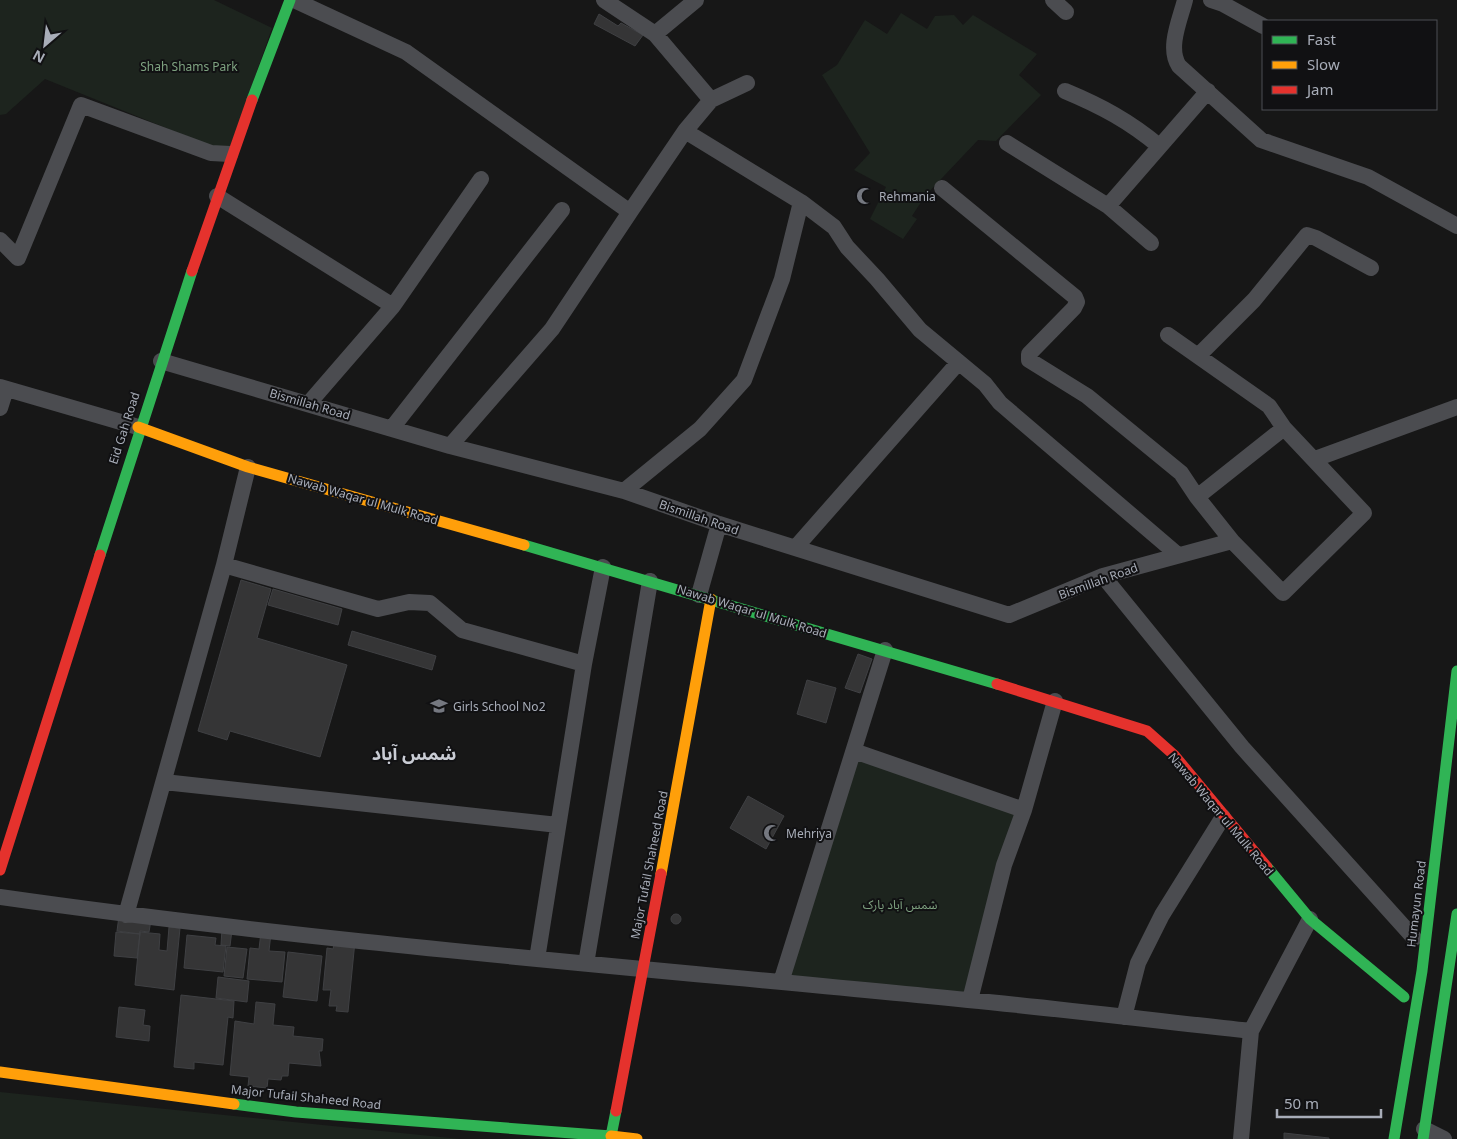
<svg xmlns="http://www.w3.org/2000/svg" width="1457" height="1139" font-family="'Noto Sans','Noto Sans Arabic',sans-serif">
<rect width="100%" height="100%" fill="#171717"/>
<path fill="#1d241e" d="M0,0h214l58,28 -44,125 -183,-74 -39,35 -6,1z
M901,13l26,16 8,-13 19,-1 9,10 10,-10 64,39 -18,21 22,20 -45,46 -18,-1 -53,56 -13,20 5,3 -14,20 -33,-20 16,-32 -32,-17 16,-17 -48,-78 15,-10 28,-45 22,14z
M856,756l162,56 -50,185 -183,-17z
M0,1092l460,47h-460z"/>
<path fill="#353536" stroke="#3f4043" d="M599,14l19,12 3,-3 22,12 -8,11 -41,-22z
M241,580l30,9 -14,49 90,27 -27,92 -90,-26 -3,9 -29,-9z
M273,589l69,20 -4,16 -70,-20z
M352,631l84,25 -4,14 -84,-25z
M858,654l14,5 -12,34 -15,-5z
M807,680l29,8 -10,35 -29,-9z
M748,796l36,20 -18,33 -36,-21z
M671 919a5 5 0 1 1 10 0a5 5 0 1 1-10 0Z
M119,916l32,4 -2,12 -9,-1v3l-23,-3z
M169,927l11,1 -6,62 -39,-5 5,-53 20,2 -1,16 8,1z
M222,929l10,1 -2,16 -9,-1z
M116,932l24,2 -3,24 -23,-2z
M261,932l10,1 -2,18 16,1 -3,30 -35,-3 3,-31 9,1z
M187,935l29,3 -1,7 11,1 -3,26 -39,-4z
M355,941l-7,71 -12,-1 1,-5h-8l2,-16h-8l4,-42 6,1 1,-4z
M227,947l20,2 -4,29 -19,-2z
M288,952l34,4 -5,45 -34,-4z
M218,977l31,4 -2,21 -31,-4z
M181,995l53,6 -1,17 -5,-1 -5,48 -29,-3v7l-20,-2z
M256,1002l19,2 -2,21 21,2 -1,9 30,3 -1,12h-3l2,15 -32,-3 -1,13h-6l-1,4 -13,-1 -1,9 -19,-2 1,-9 -19,-2 5,-54 19,3z
M119,1007l26,3 -2,15 7,1 -1,15 -33,-4z
M1284,1133l45,5v1h-45z"/>
<g fill="none" stroke-linecap="round" stroke-linejoin="round">
<path stroke="#4b4c50" stroke-width="16" d="M294,0l112,52 224,160 55,-81
M604,0l51,34
M696,0l-41,34 56,66
M1053,0l13,12
M1185,0c-5,20 -18,48 -6,66l82,74 107,37 89,49
M1211,0l12,4 40,22
M747,83l-36,17 -26,31 116,71 33,25 13,20 30,32 43,51 65,54 15,19 178,152
M1065,91c36,15 64,30 94,55
M1007,143l101,63 43,37
M942,188l133,109 2,5 -3,6 -45,46v6l58,36 94,77 16,24
M217,196l176,110
M1108,206l100,-115
M0,240l18,18 63,-153 130,48 19,1
M1168,335l101,71 15,22
M1198,356l56,-56 53,-65 9,3 55,30
M161,361l289,85 174,45 95,33 290,91 94,-39 129,-35
M0,387l138,40
M309,403l84,-97 88,-127
M0,408l6,-19
M392,428l170,-218
M1284,428l80,85 -81,80 -51,-52 -35,-44z
M450,446l102,-117 78,-117
M1315,459l142,-52
M624,491l76,-62 44,-49 38,-101 19,-77
M796,547l162,-184
M224,565l154,44 31,-7 21,1 32,27 122,34
M1103,576l139,171 172,191
M699,595l20,-71
M854,751l170,59
M164,782l394,43
M0,897c321,46 645,71 968,103 95,9 189,21 283,31
M126,915l98,-350 24,-98
M537,959l47,-295 19,-97
M586,964l64,-383
M781,982l104,-332
M970,1000l34,-135 20,-55 31,-109
M1124,1017l14,-54 24,-48 61,-98
M1424,1129l20,10
M1241,1139l10,-108 59,-112"/>
<path stroke="#30b455" stroke-width="11" d="M252,100l38,-100
M524,545l473,139
M100,555l92,-284
M1267,867l43,52 94,78
M234,1104l62,8 315,24 5,-25
M1394,1139l28,-168 35,-300
M1423,1139l34,-225"/>
<path stroke="#ff9f0a" stroke-width="11" d="M138,427l110,40 276,78
M661,874l50,-275
M0,1072l234,32
M611,1136l26,3"/>
<path stroke="#e5322d" stroke-width="11" d="M192,271l60,-171
M997,684l150,47 27,24 93,112
M0,870l100,-315
M616,1111l45,-237"/>
</g>
<defs>
<g id="mosque-bare" transform="scale(1.35)"><path d="M3.5-4.9A6 6 0 1 0 3.5 4.9A5 5 0 1 1 3.5-4.9Z" fill="#757880" stroke="#111113" stroke-width="2.5" paint-order="stroke"/></g>
<g id="school-bare" transform="scale(1.35)"><path d="M0-5L7-2L0 1L-7-2ZM-4 1L0 2.5L4 1V4Q0 6-4 4Z" fill="#757880" stroke="#111113" stroke-width="2.5" paint-order="stroke"/></g>
</defs>
<g fill-rule="evenodd">
<use href="#mosque-bare" x="865" y="196"/>
<use href="#school-bare" x="439" y="706"/>
<use href="#mosque-bare" x="772" y="833"/>
</g>
<g text-anchor="middle" dominant-baseline="central" stroke-width="4" stroke-linejoin="round" paint-order="stroke">
<g font-size="12" fill="#7fa381" stroke="#111113">
<text x="189" y="66">Shah Shams Park</text>
<text x="900" y="904">شمس آباد پارک</text>
</g>
<g font-size="12" fill="#a8adb8" stroke="#111113" text-anchor="start">
<text x="879" y="196">Rehmania</text>
<text x="453" y="706">Girls School No2</text>
<text x="786" y="833">Mehriya</text>
</g>
<g font-size="12" fill="#a8adb8" stroke="#111113">
<text transform="translate(310 404) rotate(16)">Bismillah Road</text>
<text transform="translate(124 428) rotate(-72)">Eid Gah Road</text>
<text transform="translate(363 499) rotate(16)">Nawab Waqar ul Mulk Road</text>
<text transform="translate(699 517) rotate(19)">Bismillah Road</text>
<text transform="translate(1098 581) rotate(-20)">Bismillah Road</text>
<text transform="translate(752 611) rotate(17)">Nawab Waqar ul Mulk Road</text>
<text transform="translate(1221 814) rotate(50)">Nawab Waqar ul Mulk Road</text>
<text transform="translate(649 865) rotate(-79)">Major Tufail Shaheed Road</text>
<text transform="translate(1416 904) rotate(-83)">Humayun Road</text>
<text transform="translate(306 1097) rotate(6)">Major Tufail Shaheed Road</text>
</g>
<g font-size="18" font-weight="bold" fill="#c9ccd4" stroke="#111113">
<text x="414" y="753">شمس آباد</text>
</g>
</g>
<rect x="1262" y="20" width="175" height="90" fill="#111113" stroke="#4d4f55"/>
<rect x="1272" y="36" width="25" height="8" fill="#30b455" stroke="#4d4f55"/>
<text x="1307" y="45" font-size="15" fill="#a8adb8">Fast</text>
<rect x="1272" y="61" width="25" height="8" fill="#ff9f0a" stroke="#4d4f55"/>
<text x="1307" y="70" font-size="15" fill="#a8adb8">Slow</text>
<rect x="1272" y="86" width="25" height="8" fill="#e5322d" stroke="#4d4f55"/>
<text x="1307" y="95" font-size="15" fill="#a8adb8">Jam</text>
<g transform="translate(45 45) rotate(208)" stroke="#111113" stroke-width="4" paint-order="stroke">
<path d="M0-4L9 19L0 12L-9 19Z" fill="#a8adb8"/>
<text y="-8" font-size="14" font-weight="bold" text-anchor="middle" fill="#a8adb8">N</text>
</g>
<path d="M1277 1109v8h104v-8" fill="none" stroke="#a8adb8" stroke-width="2.5"/>
<text x="1284" y="1109" font-size="15" fill="#a8adb8" stroke="#111113" stroke-width="4" paint-order="stroke">50 m</text>
</svg>
